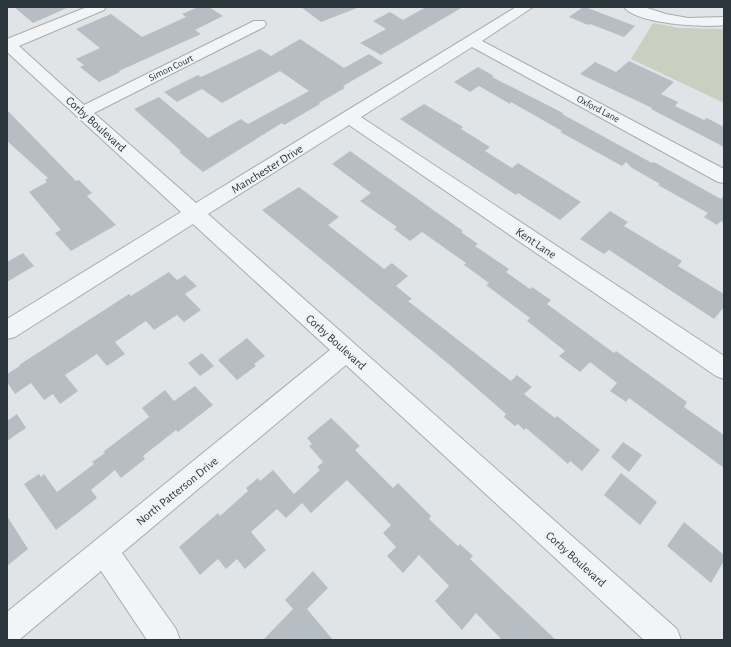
<svg xmlns="http://www.w3.org/2000/svg" width="731" height="647" font-family="'Alegreya Sans',sans-serif">
<rect width="100%" height="100%" fill="#e0e4e7"/>
<path fill="#c9d0c2" d="M653,23l27,5 44,1v74l-93,-44z"/>
<path fill="#b7bec3" d="M14,7h55l-36,16z
M198,7h11l14,9 -28,14 6,4 -82,37 1,1 -21,10 -19,-15 4,-2 -8,-6 24,-11 -24,-19 35,-15 31,23 44,-20 -4,-3z
M301,7h56v1l-36,14z
M426,7h37l-82,48 -21,-12 26,-14 -13,-8 17,-9 13,8z
M583,7h2l50,19 -11,11 -34,-13 -2,1 -19,-8z
M300,39l44,29 25,-14 14,9 -40,23 2,2 -26,15 1,1 -36,21 -2,-2 -79,49 -24,-20 2,-1 -47,-42 25,-12 49,41 33,-19 7,5 61,-33 -29,-20 -58,32 -20,-14 -25,13 -13,-10 34,-17 3,2 59,-28 11,7z
M629,61l45,21 -13,12 17,8 -3,4 29,14 3,-2 17,9v20l-73,-38 1,-1 -72,-34 15,-12 21,10z
M478,67l16,9 -2,1 71,36 -1,1 90,49 2,-1 67,37 3,-3v27l-3,-2 -4,4 -13,-8 4,-4 -50,-28 2,-1 -28,-16 -6,-6 -4,4 -62,-34 2,-1 -51,-29 -1,2 -31,-18 -9,6 -16,-10z
M424,104l39,23 -2,2 29,18 -5,4 27,17 6,-5 63,39 -21,18 -42,-27 -2,2 -116,-76z
M7,110l69,71 3,-1 13,13 -5,3 29,29 -45,26 -16,-18 6,-3 -32,-38 18,-10 -2,-2 3,-2 -41,-37z
M350,151l113,80 -2,1 17,12 -3,2 34,23 -3,3 24,17 2,-2 19,13 -4,4 67,49 2,-2 71,51 -3,5 40,28v33l-95,-70 -3,4 -16,-11 7,-8 -27,-21 -10,10 -21,-16 6,-5 -38,-30 3,-3 -44,-33 3,-2 -25,-18 2,-2 -44,-31 -12,9 -16,-12 3,-2 -37,-26 11,-8 -39,-29z
M299,187l40,30 -11,8 56,44 8,-6 16,13 -12,10 16,13 -4,2 103,80 6,-6 15,12 -8,7 31,24 2,-2 43,34 -18,21 -12,-10 -2,3 -42,-36 -2,2 -6,-6 -3,2 -11,-9 2,-3 -55,-48 -189,-156z
M610,211l18,11 -4,4 58,35 -4,5 46,28v13l-10,12 -105,-69 -5,4 -24,-15z
M23,253l11,13 -27,16v-20z
M169,272l8,8 8,-5 12,11 -12,8 16,16 -17,12 -7,-7 -23,15 -8,-9 -31,21 10,12 -18,12 -10,-12 -32,21 13,16 -18,13 -7,-10 -9,6 -13,-17 -16,11 -8,-12v-8l13,-8 -1,-1 110,-71 2,2z
M247,338l18,18 -11,8 2,2 -19,14 -19,-20z
M202,353l12,13 -14,10 -12,-13z
M195,386l18,19 -35,27 -2,-2 -33,26 2,3 -24,19 -6,-8 -24,20 6,8 -41,32 -32,-46 15,-10 2,3 3,-3 13,18 37,-28 -2,-2 13,-9 -2,-1 46,-35 -7,-9 23,-18 9,11z
M17,414l9,14 -19,13v-20z
M331,418l29,28 -5,4 38,38 5,-5 33,33 -2,3 29,27 2,-2 13,12 -3,3 86,81h-54l-26,-27 -14,17 -27,-29 14,-15 -30,-31 -16,18 -16,-17 9,-9 -13,-14 8,-8 -44,-45 -36,33 -9,-10 -16,15 -9,-9 -26,23 15,18 -21,19 -8,-10 -11,10 -8,-10 -18,16 -21,-28 39,-34 2,3 28,-25 -2,-3 12,-10 2,3 13,-11 21,24 26,-24 -3,-3 6,-5 -14,-16 3,-2 -5,-6z
M623,442l19,13 -13,17 -18,-15z
M621,473l36,29 -17,23 -36,-30z
M7,516l21,33 -21,17z
M684,522l40,33v6l-13,22 -44,-37z
M313,571l15,17 -21,21 26,31h-70l30,-31 -8,-9z"/>
<g fill="none" stroke-linecap="round" stroke-linejoin="round">
<g stroke="#a6acb0" stroke-width="2">
<path id="minor" d="M87,7h19l-2,3 -85,36 65,59 170,-84h10l2,3 -2,3 -170,86 102,90 320,-196h17l-51,34 242,128v14l-6,-1 -246,-135 -111,70 363,239v23l-8,-3 -367,-251 -141,89 469,415 4,11h-37l-298,-275 -224,188 54,76 4,11h-33l-46,-69 -82,69h-12v-28l323,-262 -137,-126 -178,113 -8,2v-20l174,-107 -174,-160v-13z
M624,7h20l22,7 22,4 36,-1v8c-20,3 -88,-1 -100,-18z"/>
</g>
<use href="#minor" fill="#f2f4f6" fill-rule="evenodd"/>
</g>
<g text-anchor="middle" dominant-baseline="central" stroke-width="4" stroke-linejoin="round" paint-order="stroke">
<g font-size="10" fill="#2a353c" stroke="#eff3f5">
<text transform="translate(171 68) rotate(-26)">Simon Court</text>
<text transform="translate(598 109) rotate(28)">Oxford Lane</text>
</g>
<g font-size="12" fill="#2a353c" stroke="#eff3f5">
<text transform="translate(96 124) rotate(42)">Corby Boulevard</text>
<text transform="translate(267 169) rotate(-32)">Manchester Drive</text>
<text transform="translate(536 243) rotate(34)">Kent Lane</text>
<text transform="translate(336 342) rotate(42)">Corby Boulevard</text>
<text transform="translate(177 491) rotate(-39)">North Patterson Drive</text>
<text transform="translate(576 559) rotate(42)">Corby Boulevard</text>
</g>
</g>
<rect width="731" height="647" fill="none" stroke="#2a353c" stroke-width="16"/>
</svg>
